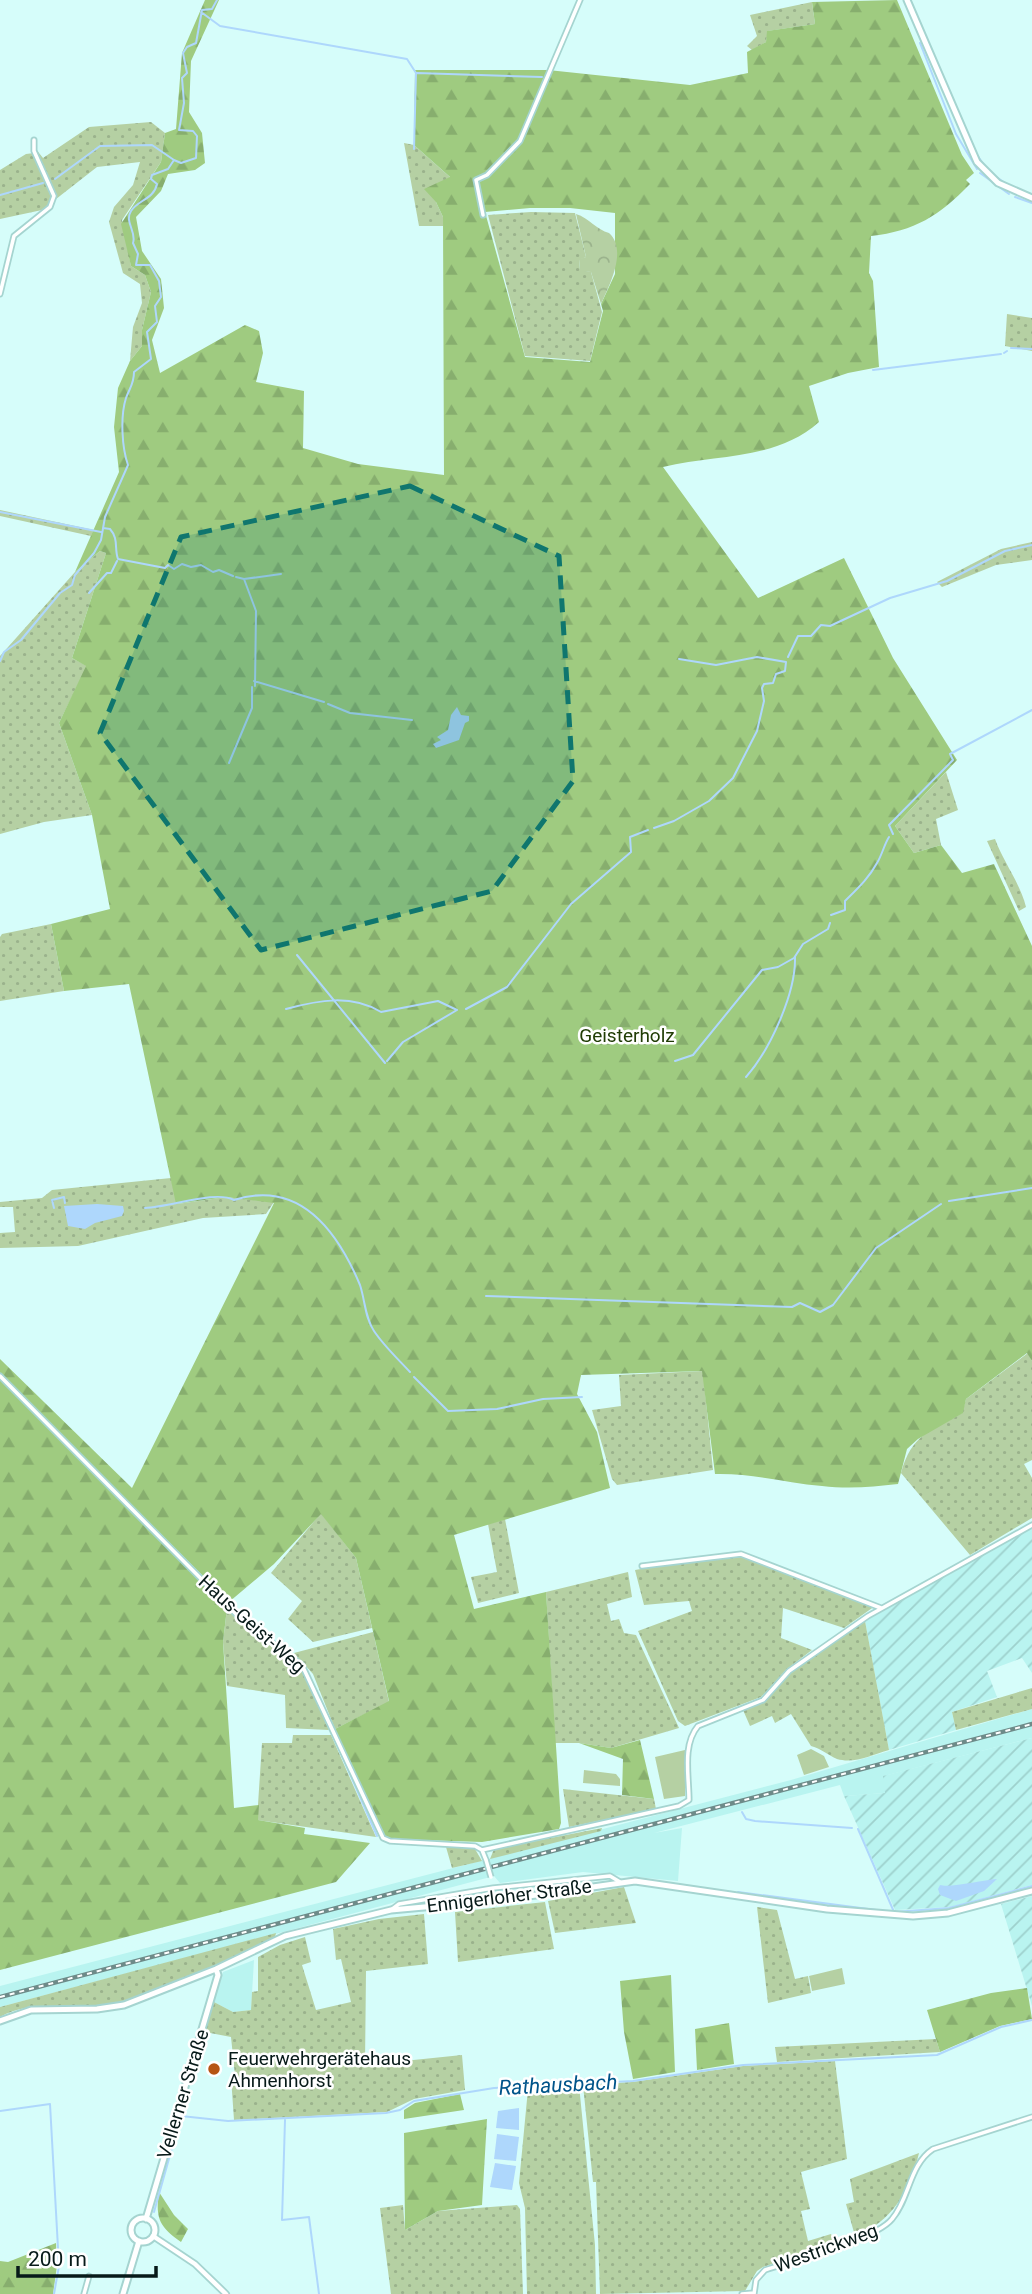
<svg xmlns="http://www.w3.org/2000/svg" width="1032" height="2294" font-family="Roboto,sans-serif">
<defs>
<pattern id="industrial-furrows" width="10" height="10" patternUnits="userSpaceOnUse" patternTransform="scale(1.75)"><rect width="10" height="10" fill="#b9f4f0"/><path d="M-1 1l2-2M0 10L10 0M9 11l2-2" fill="none" stroke="#9ed1cd"/></pattern>
<pattern id="grass-dots" width="8" height="8" patternUnits="userSpaceOnUse" patternTransform="scale(1.75)"><rect width="8" height="8" fill="#b5d0a3"/><path d="M2 2h.1M6 6h.1" fill="none" stroke="#9ab28c" stroke-width="1.8" stroke-linecap="round"/></pattern>
<pattern id="forest-firs" width="22" height="20" patternUnits="userSpaceOnUse" patternTransform="scale(1.75)"><rect width="22" height="20" fill="#9fcb80"/><path d="M5 1l3.5 6h-7zM16 11l3.5 6h-7z" fill="#87ae6e"/></pattern>
<pattern id="park-crowns" width="20" height="18" patternUnits="userSpaceOnUse" patternTransform="scale(1.75)"><rect width="20" height="18" fill="#b5d0a3"/><path d="M2 6a3 3 0 1 1 6 0M12 15a3 3 0 1 1 6 0" fill="none" stroke="#9ab28c"/></pattern>
</defs>
<rect width="100%" height="100%" fill="#d6fdfa"/>
<path fill="#b9f4f0" d="M1032,1709v29l-148,38 2,17 -42,3 -4,-11 -186,48 28,-5 -4,53 -95,-9 -83,11 -6,-7 -494,131v-21l791,-206z
M254,1960l-3,50 -18,2 -19,-10 9,-30z"/>
<path fill="url(#industrial-furrows)" d="M1032,1528v145l-10,-15 -35,13 10,26 -45,15 4,18 -67,20 -24,-129z
M1032,1738v147l-82,22 -55,3 -51,-114 41,-3 -2,-17z
M1032,1896v110l-31,-102z"/>
<path fill="url(#grass-dots)" d="M812,2l3,22 -47,7 -2,11 -14,8 -5,-4 10,-10 -7,-21z
M151,122l14,11 -4,29 -39,58 9,46 14,9 6,17 -9,38v16l-12,15 3,-34 9,-24 -2,-19 -17,-11 -14,-51 5,-15 19,-22 7,-23 -43,5 -55,43 -42,9v-49l26,-16 8,-1 1,-5 8,10 46,-31z
M404,143l10,2 37,33 -15,24 7,15v9h-24z
M531,212l44,1 11,44 -7,3 1,10 11,2 11,40 -12,49 -65,-5 -37,-141z
M1007,314l25,4v33l-27,-5z
M0,510l94,20 -3,6 -91,-20z
M1032,542v18l-36,5 -54,22 -5,-5 64,-33z
M100,551l6,2 -34,105 15,8 -28,57 33,92 -48,7 -44,12v-178l75,-84z
M946,772l12,38 -22,9 5,26 -27,8 -19,-27z
M995,839c8,22 26,46 31,68l-7,4 -32,-70z
M51,924l13,67 -64,10v-64l2,-3z
M171,1178l6,26 49,-7 48,5 -8,12 -63,4 -125,28 -78,2v-15l15,-1 -2,-25h-13v-5l42,-4 10,-8z
M1028,1353l4,8v99l-8,4 8,14v40l-62,37 -69,-82c11,-39 28,-41 61,-60l4,-14z
M703,1371l10,99 -96,15 -5,-6 -20,-69 29,-4 -2,-31z
M321,1513l35,45 16,70 -59,14 -25,-23 14,-18 -31,-28z
M505,1519l14,74 -41,10 -7,-26 26,-5 -9,-48z
M741,1557l134,49 -31,22 -61,-20 -2,30 31,12 -25,19 -26,28 -76,29 -7,-5 -40,-90 54,-20 -3,-10 -45,4 -9,-35 59,-10z
M628,1572l4,25 -25,7 4,17 8,-2 5,14 12,2 43,93 -68,20 -32,-5h-24l-9,-151z
M227,1608l26,25 45,33 9,11 22,53 -43,-2 -1,-33 -58,-9 -4,-44z
M865,1621l24,129c-17,5 -35,14 -52,9 -9,-4 -15,-10 -26,-13l-20,-32 -16,9 -3,-7 -22,10 -7,-16 22,-9 26,-29z
M373,1632l16,70 -54,27 -22,-55 -19,-21z
M1032,1688v21l-76,21 -4,-18z
M293,1735h38l45,102 -119,-17 5,-77h30z
M563,1789l91,10 2,10 -87,18z
M602,1828l-1,3 -111,28 4,-10z
M446,1847l29,2 7,12 -30,7z
M624,1887l12,36 -81,10 -7,-32z
M545,1902l9,47 -96,13 -3,-50z
M757,1907l20,3 18,69 13,-3 3,17 -43,10z
M424,1914l4,50 -62,7 -1,94 97,-10 3,35 -51,9 -27,13 -153,8 -3,-43 4,-1 -4,-39 -26,-5 9,-30 19,10 18,-2 1,-18 6,-1v-34l22,-12 25,-8 6,25 -9,3 14,45 35,-8 -10,-43 -5,1 -3,-31 46,-10z
M276,1933l-1,4c-44,22 -117,59 -164,67 -36,7 -78,-6 -111,13v-10z
M936,2039l4,13 -163,10 -2,-15z
M835,2061l12,98 -46,13 9,37 -9,2 7,30 23,-7 4,9 -72,24 -6,4 -12,20 -145,3 -4,-112h-3l-10,-97 49,-3 111,-16z
M579,2085l16,160 1,49h-69l-2,-86 -6,-25 9,-94z
M919,2153c-9,38 -27,69 -64,83l-9,-32 8,-2 -4,-23z
M403,2205l2,25 33,-19 79,-6 3,4 3,85h-132l-11,-86z"/>
<path fill="url(#forest-firs)" fill-rule="evenodd" d="M205,0h14l-28,61 -2,51 13,21 3,30 -10,7 -27,4 -7,17 -25,26 6,34 19,28 3,29 -12,32 8,33 85,-48 14,6 4,22 -7,29 48,9 -1,57 55,16 86,11 -1,-258 -7,-15 -12,-13 26,-12 -36,-32 1,-75h133l142,15 58,-12 -1,-21 19,-10 1,-11 48,-7 -3,-22 85,-2 65,155 12,18 -8,7 4,4c-31,32 -55,47 -99,52l-2,37 4,8 6,86 -31,6 -39,13 10,36c-44,39 -102,32 -156,45l95,131 86,-40 49,100 64,102 -62,66 19,27 27,-8 21,28 32,-9 38,82v415l-5,-8 -61,46 -3,14 -45,26 -11,10 -9,35c-25,3 -50,5 -76,2 -36,-3 -70,-13 -107,-12l-13,-103 -121,4 -4,19 20,38 13,56 -156,47 20,74 72,-17 15,231 -2,6 -77,13 -91,-3 -8,-4 -48,-106 54,-28 -33,-143 -35,-44 -47,50 -45,38 -229,-229v-14l132,129 142,-285 -48,-6 -50,7 -47,-220 -65,7 -13,-67 59,-15 -18,-94 -33,-92 27,-57 -14,-8 34,-105 -6,-2 -25,21 44,-100 -5,-45 4,-39 12,-27 12,-15v-16l9,-38 -6,-17 -14,-9 -10,-42 40,-62 4,-29 11,-4 6,-76zM530,208h40l45,5v61l-14,30 2,7 -13,51 -65,-5 -40,-145z
M0,1379l227,229 -4,34 11,166 25,-3 -1,15 47,8 -1,6 66,9 -34,39 -336,88z
M640,1740l14,59 -32,-4 1,-36 -44,-16 32,5z
M671,1975l4,97 -42,7 -9,-47 -4,-51z
M1027,1988l5,31 -32,7 -60,26 -13,-42 64,-17z
M729,2023l5,41 -37,6 -2,-41z
M460,2094l4,16 -60,9v-9l11,-7z
M487,2119l-5,86 -44,6 -33,19 -1,-97z
M159,2192l15,23 14,14 -7,13c-21,-15 -26,-23 -22,-50z
M56,2243l1,23 -4,28h-53v-33l8,1z"/>
<path fill="url(#park-crowns)" d="M576,214c13,4 21,16 33,19 19,17 0,53 -8,71l-10,-32 -11,-1 -1,-12 7,-2z"/>
<path fill="#b5d0a3" d="M811,1749l13,7 5,11 -25,8 -7,-20z
M685,1750v46l-21,3 -9,-42z
M584,1770l32,4 4,5v7l-37,-3z
M842,1968l3,16 -33,7 -3,-15z"/>
<path fill="#aed7fc" d="M457,707l4,8 8,1v5l-4,2 -6,17 -23,8 -3,-4 8,-4 -4,-3 11,-7 3,-15z
M97,1204l26,2 1,5 -2,5 -27,7 -10,6 -17,-3 -4,-20z
M997,1879l-13,12 -28,10 -16,-6 -2,-6 2,-4c11,3 42,-5 57,-6z
M519,2108v22l-23,-2 2,-17z
M497,2134l22,3 -3,24 -22,-2z
M495,2163l21,3 -4,24 -22,-3z"/>
<g fill="none" stroke-linecap="round" stroke-linejoin="round">
<path stroke="#aed7fc" stroke-width="2" d="M201,12l19,14 187,33 9,14 -2,76
M928,42l6,15
M920,43l36,91 21,35
M417,73l125,4
M975,152l9,13
M980,173l29,21
M992,174l16,11
M55,179l45,-33 52,-1 22,15
M1026,193l6,2
M0,195l43,-12
M1015,197l17,6
M1011,348l21,1
M1004,353l3,-2
M873,370l128,-16
M0,512l101,20
M103,528l7,1c9,10 4,19 8,30l47,9 3,-3 6,4 8,-5 9,3 10,-2 12,7 6,-2 14,6
M236,577l8,2 12,32 -1,75
M244,579l37,-5
M89,593l18,-20h4l6,-12
M788,657l10,-21h13l10,-11 9,1 60,-28 57,-17 58,-30 27,-6
M0,661l4,-9 17,-12 39,-47 12,-8 3,-10 19,-22 7,-13 4,-23 23,-52c-6,-17 -8,-48 -2,-67 4,-11 8,-14 8,-26l17,-13 -4,-27 10,-10 -2,-16 6,-9 -2,-16 -9,-16h-14l2,-11 -5,-11c4,-11 -9,-21 -2,-32 7,-11 23,-12 26,-27l-6,-5 1,-4 16,-6 6,-9 7,3 15,-5 1,-22 -4,-5 -14,-1 5,-27 -2,-25 5,-5 -4,-20 4,-6 9,-4 6,-33 10,-1 5,-9
M254,681l70,21
M328,704l22,9 62,7
M229,763l23,-55v-21
M654,828l20,-7 35,-20 24,-23 24,-47 7,-30 -2,-13 2,-4 9,-1 3,-9 9,-3 1,-9 -29,-5 -41,8 -37,-6
M893,834l-4,-9 64,-65 -3,-6 82,-44
M831,915l14,-5v-9c12,-12 24,-23 32,-38 5,-8 7,-18 12,-26
M297,955l88,108
M286,1009c33,-9 65,-15 95,3l57,-11 19,9 -54,32 -16,19
M466,1009l41,-22 64,-83 60,-52 -1,-15 18,-7
M675,1061l18,-6 69,-85 16,-3 16,-9 9,-14 25,-15 2,-6
M746,1077c24,-27 50,-84 49,-120
M949,1201l83,-13
M54,1208l-2,-8 12,-3 1,6
M145,1208c27,-1 70,-18 89,-8 65,-21 103,30 126,85 5,15 5,33 14,46 10,15 24,28 36,41
M486,1296l306,11 8,-4 20,9 13,-7 43,-57 65,-44
M414,1377l34,34 49,-2 46,-10 39,-2
M333,1735l44,101
M742,1812l4,7 9,2 97,7
M858,1829l36,83 55,-4 83,-22
M738,1892l138,18
M0,2111l50,-7 9,162 -5,28
M285,2120l-3,100 27,-3 10,77
M154,2212l27,-96 47,5 158,-8 14,-3 14,-9 80,-13 139,-7 110,-16 194,-10 64,-28 31,-7"/>
<g stroke="#a5d4d0" stroke-width="7">
<path id="minor" d="M483,215l-7,-35 11,-5 33,-34 60,-141
M0,294l14,-58 36,-29 4,-11 -20,-45v-11
M0,1376l242,244 60,45 81,173 7,3 85,5 7,4 4,10
M642,1566l99,-12 140,54
M482,1850l197,-44 10,-6c0,-24 -7,-55 9,-74l65,-26 26,-29 79,-55 164,-91
M391,1910l8,-6 94,-16 117,-12 10,6
M84,2294l5,-18
M742,2294l12,-1
M754,2294l2,-14 9,-10c29,-10 110,-30 127,-51 18,-21 17,-54 41,-70l99,-32"/>
</g>
<g stroke="#a5d4d0" stroke-width="8">
<path id="tertiary" d="M153,2236l42,28 31,30"/>
</g>
<g stroke="#a5d4d0" stroke-width="9">
<path id="secondary" d="M907,0l70,162 21,21 34,15
M0,2021l31,-11 66,-1 27,-4 92,-36 69,-33 106,-26 110,-10 134,-19 192,28 86,7 35,-3 84,-22
M131 2230a12 12 0 1 1 24 0a12 12 0 1 1-24 0Z
M146,2219l72,-244 -2,-6
M123,2294l16,-53"/>
</g>
<use href="#minor" stroke="#fff" stroke-width="3.5"/>
<use href="#tertiary" stroke="#fff" stroke-width="4.5"/>
<use href="#secondary" stroke="#fff" stroke-width="5"/>
<g stroke="#6e8b89" stroke-width="4.5">
<path id="rail" d="M0,1997l1032,-273"/>
</g>
<use href="#rail" stroke="#fff" stroke-width="2" stroke-dasharray="5" stroke-linecap="butt"/>
<g stroke="#a5d4d0" stroke-width="7" stroke-linecap="butt">
<path id="minor-bridge" d="M486,1860l5,17"/>
</g>
<use href="#minor-bridge" stroke="#fff" stroke-width="3.5"/>
</g>
<path fill="#0f766e" fill-opacity="0.2" stroke="#0f766e" stroke-width="5" stroke-dasharray="14 9" stroke-linejoin="round" d="M410,486l149,70 14,225 -81,110 -231,59 -161,-217 81,-196z"/>
<circle fill="#b65514" stroke="#fff" stroke-width="2.5" cx="214" cy="2069" r="7"/>
<g text-anchor="middle" dominant-baseline="central" stroke-width="5" stroke-linejoin="round" paint-order="stroke">
<g font-size="19" fill="#213d06" stroke="#fff">
<text x="627" y="1035">Geisterholz</text>
</g>
<g font-size="19" fill="#071a19" stroke="#fff">
<text transform="translate(252 1624) rotate(42)">Haus-Geist-Weg</text>
<text transform="translate(509 1896) rotate(-7)">Ennigerloher Straße</text>
<text transform="translate(183 2094) rotate(-73)">Vellerner Straße</text>
<text transform="translate(826 2248) rotate(-20)">Westrickweg</text>
</g>
<g font-size="19" fill="#071a19" stroke="#fff" text-anchor="start">
<text x="228" y="2058">Feuerwehrgerätehaus<tspan x="228" dy="22">Ahmenhorst</tspan></text>
</g>
<g font-size="21" font-style="italic" fill="#00548a" stroke="#fff">
<text transform="translate(558 2085) rotate(-3)">Rathausbach</text>
</g>
</g>
<path d="M18 2266v10h138v-10" fill="none" stroke="#071a19" stroke-width="3.5"/>
<text x="28" y="2266" font-size="21" fill="#071a19" stroke="#ffffff" stroke-width="5" paint-order="stroke">200 m</text>
</svg>
